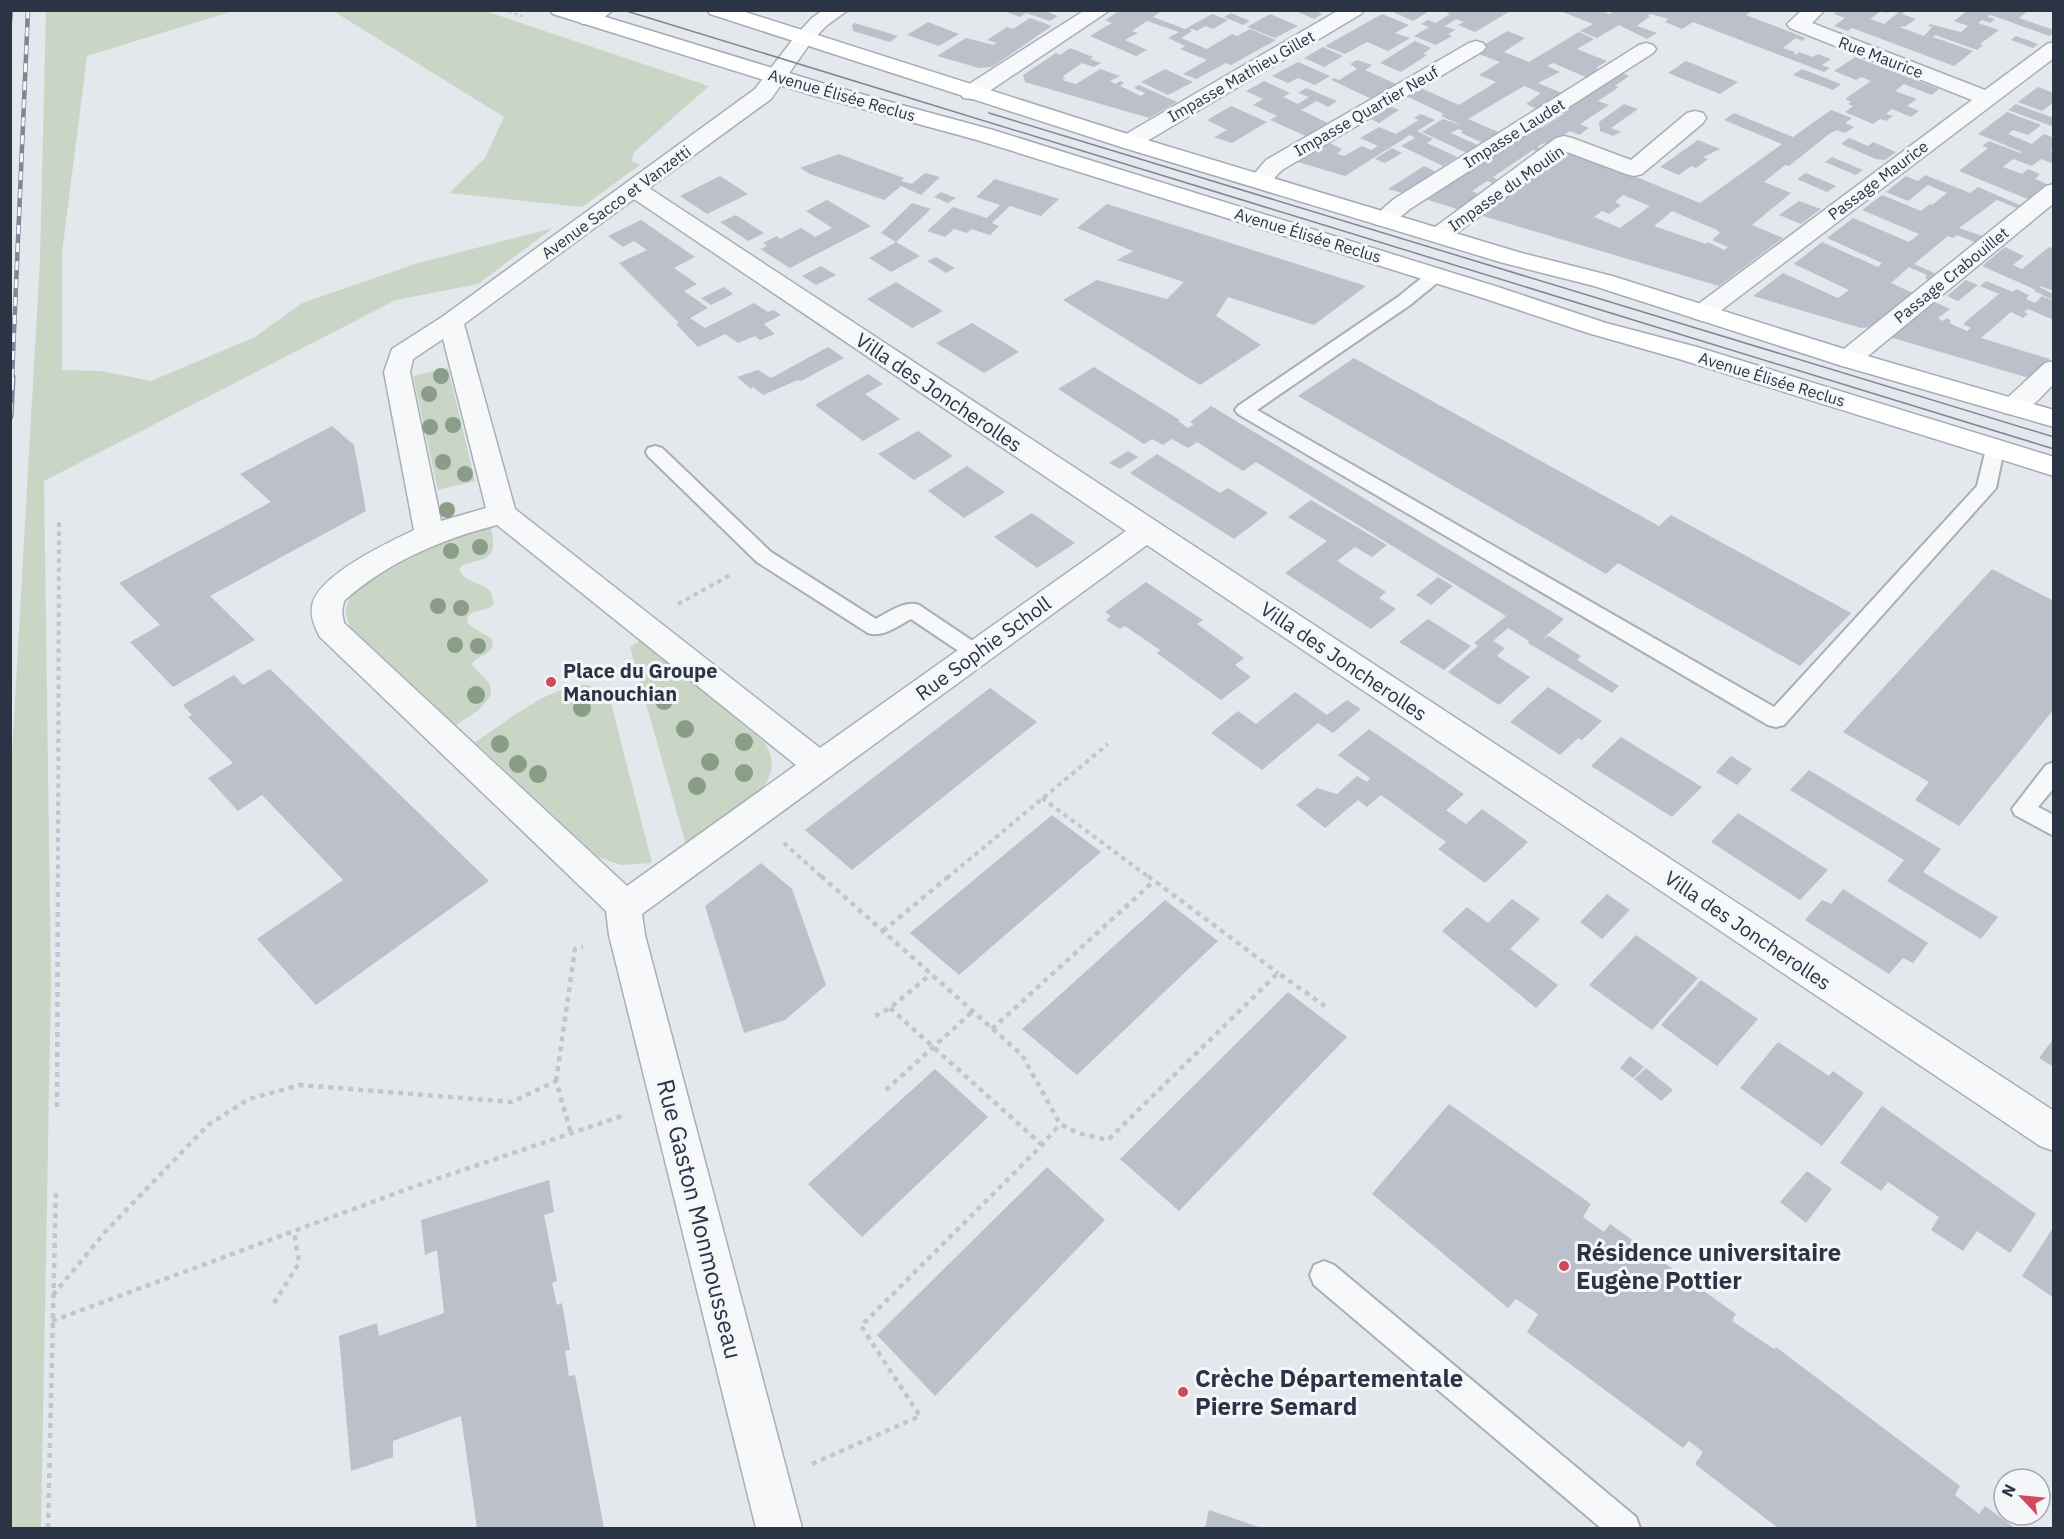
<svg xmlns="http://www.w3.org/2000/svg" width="2064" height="1539" font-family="'IBM Plex Sans',sans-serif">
<rect width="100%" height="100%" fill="#e4e7ec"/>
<path fill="#c9d6c5" d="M46,11h187l-146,45 -25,197v117l39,1 50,10 104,-44 47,-34 116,-40 135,-35 -75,56 -82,16 -352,181 7,504 -10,543h-30l-1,-739 30,-530z
M333,11h152l224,75 -76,67 -1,8 8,4 -58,42 -133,-14 36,-35 19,-41z
M448,368l27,113 -37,9 -25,-114z
M486,527l5,1c1,6 3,14 2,19 -2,18 -26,11 -34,22 7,19 37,10 34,36 -8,7 -20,4 -26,12l1,7 24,15c4,18 -14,13 -20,26l18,19 1,11 -12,15 -23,15 -104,-96c-11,-15 -6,-31 8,-42l89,-51z
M641,640l123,102c10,15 11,30 -1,45l-77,58 -56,-198z
M587,685l15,5 8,9 42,164 -31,2 -23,-8 -123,-115c32,-20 74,-57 112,-57z"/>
<path fill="#bbc0ca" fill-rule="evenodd" d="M1010,10h33l15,6 -8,5 -24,-8 -6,4 -13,-5z
M1163,10l-10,7 32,12 27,-15 16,6 -15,9 -8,-3 -8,5 -5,-2 -3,1 3,1 -11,7 26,11 25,-15 5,2 13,-7 26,11 -45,25 -5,-2 -30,16 -13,-5 24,-14 -27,-11 5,-3 -17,-8 11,-6 -32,-11 -15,10 6,2 -13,7 22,10 -11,6 -46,-20 22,-13 -7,-3 14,-9z
M1293,10h20l9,4 -8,5z
M1389,10h42l-18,11z
M1442,10h70l-37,22 -17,-7 6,-3 -8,-3 -11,7 10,4 -7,4 4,2 -16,9 -22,-9 15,-9 -8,-3 7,-4 8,3 14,-9z
M1558,10h41l10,4 6,-4h138l-7,5 60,23 -4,3 -6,-3 -13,10 12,4 -2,1 3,2 3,-3 14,5 5,-3 13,5 -9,6 8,3 -6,4 -131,-50 -11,7 -17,-7 4,-3 -19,-5 -2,1 2,1 -13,10 20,7 -10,6 -28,-14 -22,13 -17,-7 13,-7z
M1839,10h51l-4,3 -5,-2 -11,8 14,5 14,-11 -6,-3h15l-5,4 14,5 -10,7 -7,1 25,9 8,-9 -4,-1 2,-2 31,8 7,-6 -14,-5 14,-11h57l3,1 -9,7 35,12v3l-5,3 -58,-21 -4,2 8,2 -5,4 -8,-3 -4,3 21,7 -19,14 3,1 -6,5 -42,-15 -2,2 40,14 -19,15 -102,-38 -4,3 -14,-5 11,-8 -11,-4z
M1231,13l19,8 -7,4 -19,-8z
M1270,14l28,12 -23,12 -28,-11z
M1382,14l27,11 -14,8 15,5 -22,13 -21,-9 -22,12 -20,-8z
M1030,18l22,8 -60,41 -13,1 -42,-12 29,-18 27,7 4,-2 -10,-3 20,-13 6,2z
M928,22l31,12 -20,12 -32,-11z
M855,23l43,13 -8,6 -37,-11 -1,-6z
M1507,31l18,7 -21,14 25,10 50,-30 15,7 -17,10 30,12 -11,7 4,2 -12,8 -35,-15 -6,3 13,6 -22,11 26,11 -25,16 -13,-6 15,-11 -17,-7 -56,33 35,15 -17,10 -25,-11 2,-2 -5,-2 -7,4 31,14 -11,8 -49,-23 21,-13 20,7 -22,-10 3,-2 -42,-20 14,-8 43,19 37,-23 -17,-7 21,-13 -21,-8 9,-6 -6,-2z
M2016,36l22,8 -5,4 -22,-8z
M1415,41l16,7 -8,6 4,1 -26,17 -21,-9z
M1323,47l20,9 -19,11 -20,-9z
M1070,48l23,9 -3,2 11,4 -7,4 -12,-4 -20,14 4,1 -4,2 14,4 24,-15 20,7 -10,5 5,3 6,-3 3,2 -4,3 21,10 4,-3 -11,-5 5,-3 38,17 -28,16 -124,-36 -2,-7 33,-22 4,2z
M1855,57l32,12 52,20 -8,6 -27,-11 -9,7 22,8 -10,7 12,5 -8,6 -19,-8 -6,5 7,2 -7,5 -6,-2 -7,5 -28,-12 8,-6 -5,-2 3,-2 -6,-3 26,-18 -10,-4 -5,3 -22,-9z
M1357,60l15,5 -7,5 36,16 -25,15 -45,-21 4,-2 4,2 18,-11 -7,-5z
M1686,61l52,21 -18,12 -52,-21z
M1298,62l32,14 -15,9 -17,-7 -10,5 -16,-7z
M1165,69l28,13 -25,13 -27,-13z
M1802,69l39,15 -8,6 -40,-15z
M1618,71l11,5 -14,10 4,1 -21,14 11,4 -29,19 9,4 -10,7 -9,-4 -22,14 -4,-2 -7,4 5,2 -4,3 -5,-2 -40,27 6,4 -4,3 -8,-3 -15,10 9,4 -21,15 -35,-11 110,-73 6,2 24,-15 -6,-3z
M1264,81l26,12 -7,4 15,7 11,-7 -11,-4 8,-5 31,13 -9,6 -11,-6 -16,9 27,13 -22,13 -36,-16 7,-4 -24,-11 10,-6 -17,-8z
M2038,87l16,6v9l-12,9 -24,-9z
M1386,104l13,6 -20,13 -14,-7z
M1624,104l14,5 -27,19 10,4 -8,4 -13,-5 -1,-9z
M2016,104l35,13 3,-2v12l-46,-17z
M1231,106l36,16 -35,21 -18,-6 13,-7 -20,-10z
M1831,110l21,8 -7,5 9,4 -9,6 -8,-3 -8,4 -40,32 -4,-1 -21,17 27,11 -39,32 31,13 -64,48 -243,-72 89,-66 135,55 82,-59 -58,-24 10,-7 59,24zM1623,195l27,11 -30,22 -26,-11 8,-6 7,3 12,-9 -6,-3zM1672,211l45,19 3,3 -8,7 16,7 -4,3 -16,-8 -2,2 -52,-18z
M2007,112l34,13 -13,10 -15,-5 -5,4 24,10 12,-10 10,4v10l-4,3 4,1v12l-13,-5 -9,7 -19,-7 -10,8 19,7 6,-5 12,5 -5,5 14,6 -19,15 -71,-29 29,-23 -6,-2 7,-5 31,12 2,-1 -44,-18z
M1421,114l14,6 -18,11 16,8 -6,4 30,14 -14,9 -42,-20 14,-8 -5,-3 -65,41 -54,-16 33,-20 18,9 -5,5 7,2 18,-10 9,4 7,-4 -18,-8 19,-11 17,7 23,-14 -5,-2z
M1849,138l19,8 5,-4 23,10 -11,8 -9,-1 -35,-15z
M1698,140l22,9 -17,8 5,2 -12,9 -5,-2 -12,9 -19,-8z
M1392,148l10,5 -17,10 -10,-4z
M839,154l65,24 -3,3 11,3 13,-11 15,4 -19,18 -20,-9 -17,14 -74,-26 -10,-6z
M1832,157l31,13 -7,5 -31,-13z
M1424,166l17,8 -32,21 -21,-6z
M1806,173l30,13 -9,6 -30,-13z
M1925,175l45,18 8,-6 44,19 -3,3 -22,-9 -38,28 26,9 -8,6 -20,-8 -4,3 -5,-2 -34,28 25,11 -8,6 -6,-3 2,-3 -18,-8 -18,16 22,10 -40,34 -12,1 -108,-32 30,-23 55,25 11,-8 -55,-26 28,-22 56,25 4,-4 -55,-25 26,-20 56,24 10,-8 -57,-24 20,-15 39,16 9,-7 2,1 15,-12 -19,-8 -20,16 -22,-9 20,-16 12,5z
M720,176l28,18 -41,20 -27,-18z
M995,179l64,20 -18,17 -31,-10 -18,17 7,3 -9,9 -19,-6 -4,4 -13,-4 -9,8 -18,-6 26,-24 34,11 13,-13 -24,-8z
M941,192l15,6 -8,5 -14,-6z
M827,200l44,26 -81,42 -30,-19 7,-3 -4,-3 14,-7 3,3 21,-11 14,9 17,-9 -26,-17z
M1799,201l22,8 -20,15 -22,-9z
M912,203l19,6 -35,33 -15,-9z
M1107,204l67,21 192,61 -52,39 -86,-28 -12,19 45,29 -61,40 -137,-85 34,-20 70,19 17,-17 -67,-22 16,-9 -56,-23z
M736,215l28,18 -16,8 -28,-19z
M641,220l54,37 -21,11 23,16 -13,7 24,17 -18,10 15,10 49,-25 14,9 5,-2 8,5 -17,9 11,10 -15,6 -5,-4 -17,7 -13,-9 -27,13 -22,-23 3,-1 -60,-60 28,-13 -13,-9 -11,6 -15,-11z
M896,242l24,14 -29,16 -22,-14z
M2005,247l19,9 -11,9 9,4 27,-22 5,2v42l-14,-5 -1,1 15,7v3l-3,2 -17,-8 2,-1 -54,-24z
M936,257l19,11 -9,5 -19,-12z
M821,266l15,9 -20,10 -14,-9z
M1966,280l12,5 -20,16 -11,-5z
M1986,281l27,11 3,-3 13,6 -3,4 9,4 7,-7 12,5v19l-26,-11 -4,3 4,2 -5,4 -12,-6 -30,26 69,21 -21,19 -143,-42 44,-36 20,9 -12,9 5,3 4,-3 4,3 -2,2 18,8 4,-3 -8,-4 36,-30 -19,-8z
M896,282l47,29 -31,17 -45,-29z
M724,287l9,7 -22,11 -10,-7z
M972,323l36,22 11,7 -35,21 -48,-30z
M828,347l16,11 -43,23 -3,-1 -35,15 -10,-8 -2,2 -14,-12 21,-7 13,8z
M1354,358l305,168 12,-11 180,98 -51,53 -182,-103 -12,11 -308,-178z
M1094,367l86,53 -2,1 10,7 6,-4 -4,-2 21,-16 353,213 -21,20 6,-3 32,20 -4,4 42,26 -7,7 -84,-50 1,-2 -21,-13 -15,13 12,7 -8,8 33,21 -31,28 -51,-33 30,-26 -4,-3 32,-27 -250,-154 -13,9 -46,-29 -9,6 -16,-9 -9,6 -11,-6 -8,5 -86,-55z
M868,374l15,10 -18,10 35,25 -37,22 -48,-36z
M332,426l22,19 12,66 -156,85 45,44 -82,47 -43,-45 30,-17 -41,-42 152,-81 -31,-28z
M918,431l35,25 -39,24 -36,-26z
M1128,451l10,6 -18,12 -11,-6z
M1157,454l63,39 8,-5 40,25 -34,26 -104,-66z
M967,466l38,26 -41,26 -36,-27z
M1311,500l76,45 -15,12 -17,-10 -18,14 49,31 -7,6 17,11 -25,20 -86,-56 42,-32 -39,-24z
M1032,513l43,30 -38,25 -43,-31z
M1992,569l62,32v108l-95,117 -44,-26 14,-18 -86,-50z
M1438,577l15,9 -22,19 -15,-10z
M1146,582l57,38 -6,4 47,34 -9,7 16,12 -30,23 -64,-47 3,-3 -35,-24 -5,3 -14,-9 5,-4 -6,-4z
M1428,619l43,27 -27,24 -45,-28z
M270,669l219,212 -173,124 -59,-66 86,-59 -81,-85 -24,16 -30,-33 25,-15 -45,-46 4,-2 -9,-10 51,-30 9,10z
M1548,687l54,34 -20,19 -4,-2 -18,17 -50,-33z
M990,688l47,34 -185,148 -47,-40z
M1295,692l32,23 20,-15 14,9 -28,24 -15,-10 -56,47 -51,-37 27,-22 18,13z
M1369,729l95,65 -18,16 20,14 16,-15 46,33 -43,41 -47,-34 8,-7 -65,-47 -14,12 -9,-7 -33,28 -29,-23 21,-17 20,6 20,-18 10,6 3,-4 -32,-23z
M1621,737l81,50 -30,30 -81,-51z
M1731,756l21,13 -15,16 -21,-13z
M1809,770l132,79 -18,23 75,45 -17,22 -94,-58 17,-21 -114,-70z
M1738,813l90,57 -28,30 -89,-58z
M1052,815l49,37 -142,123 -49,-42z
M761,863l31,26 34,96 -41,35 -41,13 -39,-127z
M1843,889l85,54 -15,20 -10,-5 -14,16 -84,-54 17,-20 9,4z
M1607,894l23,16 -28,29 -22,-17z
M1512,899l28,20 -30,30 48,36 -22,23 -94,-77 25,-24 21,16z
M1165,900l53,41 -141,134 -55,-46z
M1636,935l62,43 -46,52 -63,-45z
M1701,980l57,39 -41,47 -56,-41z
M1288,992l59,45 -168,174 -59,-52z
M2054,1038v29l-15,-9z
M1778,1042l51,34 4,-5 31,22 -42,53 -82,-58z
M1630,1056l14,11 -11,11 -13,-10z
M1646,1068l27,22 -12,11 -27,-22z
M935,1069l53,48 -126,120 -54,-53z
M1449,1104l142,100 -8,13 21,15 6,-8 126,90 -4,7 42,28 2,-2 184,139 -5,9 24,19 6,-8 30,22h-237l-83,-64 8,-12 -14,-11 -6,7 -156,-116 11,-18 -22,-15 -8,9 -136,-114z
M1882,1106l154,108 -26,39 -33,-22 -14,20 -32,-21 8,-13 -51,-35 -7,9 -41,-28z
M1047,1167l58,53 -170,176 -58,-61z
M1807,1171l25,18 -26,34 -26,-21z
M549,1180l5,32 -10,3 13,66 -5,2 5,22 5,-2 8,47 -5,1 4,25 6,-1 29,153h-127l-16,-112 -68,25v16l-42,14 -12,-135 38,-13 2,13 65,-23 -7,-63 -12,5 -4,-35z
M2054,1226v72l-32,-22z
M1209,1510l53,18h-57z"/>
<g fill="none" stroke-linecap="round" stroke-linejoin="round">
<g stroke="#a9aeb7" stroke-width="4">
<path id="lane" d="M1436,270l6,1 2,4 -2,4 -32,26 -153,105 517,297 203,-221 9,-37 2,-4h14l2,4 -8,39 -212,237 -8,2 -8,-2 -530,-311 -3,-4 3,-4 160,-109 32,-26z
M655,446l7,2 109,104 105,67c13,-7 29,-19 43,-14l64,43 4,5 -4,5 -7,3 -7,-3 -58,-39c-13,7 -29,19 -43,14l-111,-71 -109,-106 -2,-4 2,-4z
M2054,762v26l-16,19 16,8v21l-39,-21 -3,-6 34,-44z
M1324,1261l10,4 302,252 4,11h-39l-287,-243 -4,-10 4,-10z"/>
</g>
<g stroke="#a9aeb7" stroke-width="3">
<path id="street" d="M589,10h24l-17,14h-14l-3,-4z
M823,10h25l-22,16 -15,16 -40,57 -122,89 1405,923v40l-14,-5 -893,-601 -505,369 3,21 157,593h-46l-147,-593 -3,-24 -286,-274c-6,-11 -11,-23 -7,-35 10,-29 74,-59 101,-72l-30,-158 8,-23 50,-32 313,-228 42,-55 15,-16zM634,199l492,332 -306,217 -305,-239 -51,-185zM443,339l43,169 -45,13 -31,-149 3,-13zM497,525l299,240 -169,121 -283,-263 -2,-12 2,-10c43,-39 98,-62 153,-76z
M1085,10h25l-131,88 -8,1 -8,-1 -3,-5 3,-5z
M1339,10h25l-3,4 -224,133 -8,2 -8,-2 -3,-5 3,-5z
M1802,10h23l-13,13 173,67 62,-46 7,-2v16l-343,260 -9,3 -9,-3 -4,-5 4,-5 279,-208 -182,-72 -3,-4z
M1476,41l7,2 3,4 -3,4 -201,119c-10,10 -15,19 -30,15l-3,-5 17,-20 203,-117z
M1646,43l7,2 3,4 -3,4 -243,156c-11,9 -20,19 -35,15l-4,-5 23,-20 245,-154z
M1695,111l8,2 3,5 -3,5 -61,51 -8,2 -8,-2 -59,-22 -120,88 -8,2 -8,-2 -4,-5 4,-5 125,-92 8,-2 8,2 59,22 56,-47z
M2054,184v19l-197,162 -9,2 -9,-2 -4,-6 4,-6 207,-167z
M2054,361v23c-15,14 -29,35 -50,29l-4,-6 4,-6 41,-38z"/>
</g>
<g stroke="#a3abb8" stroke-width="3">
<path id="primary" d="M550,10h33l245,75 165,45 505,157 108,36 91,24 357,110v19l-375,-117 -91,-26 -108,-36 -503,-157 -165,-45 -259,-81z
M707,10h32l398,127 381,115 94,24 245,77 197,57v17l-215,-62 -245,-79 -94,-24 -379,-115 -411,-133z"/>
</g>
<path stroke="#c2c5cb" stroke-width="2" stroke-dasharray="3 3" stroke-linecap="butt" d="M503,10l22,7"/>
<path stroke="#c2c5cb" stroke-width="4" stroke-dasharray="4.5 4.5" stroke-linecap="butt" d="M678,604l54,-30
M1042,798l108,80
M784,843l39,35
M58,878l1,-356
M947,878l161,-134"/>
<path stroke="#c2c5cb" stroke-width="4.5" stroke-dasharray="5 5" stroke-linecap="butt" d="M821,876l201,179 38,69 18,9 30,7 170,-167 47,33
M1148,876l130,97
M883,931l66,-55
M890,1008l152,137
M875,1016l15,-8 41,-34
M992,1029l162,-148
M556,1081l19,-132 8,-2
M886,1090l87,-79
M57,1107l1,-231
M53,1295l53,-64 102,-106 41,-26 51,-14 212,17 44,-21 15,52
M274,1303l25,-40 -5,-32
M52,1321l358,-133 215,-73
M812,1464l108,-48 -59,-90 181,-181 18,-21
M48,1528l8,-340"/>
<use href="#lane" fill="#f7f8fa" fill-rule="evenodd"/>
<use href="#street" fill="#f7f8fa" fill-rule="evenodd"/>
<use href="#primary" fill="#fff" fill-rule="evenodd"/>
<path stroke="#7d8696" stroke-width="1.5" d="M623,10l1431,439
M989,113l1065,324"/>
<g stroke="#7d8696" stroke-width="4.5">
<path id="rail-far1" d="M10,22l1,-12
M12,378l16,-368"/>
</g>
<g stroke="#7d8696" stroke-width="7">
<path id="rail" d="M10,416l2,-39"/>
</g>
<use href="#rail-far1" stroke="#f4f6f9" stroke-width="3" stroke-dasharray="9" stroke-linecap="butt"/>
<use href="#rail" stroke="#f4f6f9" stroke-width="4.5" stroke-dasharray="13" stroke-linecap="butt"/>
</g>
<g fill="#899d89">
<circle cx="441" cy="376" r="8"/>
<circle cx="429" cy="394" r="8"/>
<circle cx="453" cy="425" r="8"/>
<circle cx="430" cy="427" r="8"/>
<circle cx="443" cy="462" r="8"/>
<circle cx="465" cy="474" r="8"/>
<circle cx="447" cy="510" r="8"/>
<circle cx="480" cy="547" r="8"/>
<circle cx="451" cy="551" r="8"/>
<circle cx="438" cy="606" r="8"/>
<circle cx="461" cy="608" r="8"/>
<circle cx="455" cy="645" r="8"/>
<circle cx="478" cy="646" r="8"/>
<circle cx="476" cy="695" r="9"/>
<circle cx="664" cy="701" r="9"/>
<circle cx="582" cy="708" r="9"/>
<circle cx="685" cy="729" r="9"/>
<circle cx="744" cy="742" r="9"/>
<circle cx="500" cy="744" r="9"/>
<circle cx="710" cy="762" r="9"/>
<circle cx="518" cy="764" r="9"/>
<circle cx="744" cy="773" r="9"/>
<circle cx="538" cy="774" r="9"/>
<circle cx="697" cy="786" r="9"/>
</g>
<g fill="#d1495b" stroke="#f4f6f9" stroke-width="2">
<circle cx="551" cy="682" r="6"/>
<circle cx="1564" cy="1266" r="6"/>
<circle cx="1183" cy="1392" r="6"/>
</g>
<g text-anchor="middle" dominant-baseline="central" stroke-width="6" stroke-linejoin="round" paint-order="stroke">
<g font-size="16" fill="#2b3445" stroke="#f4f6f9">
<text transform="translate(1881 57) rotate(21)">Rue Maurice</text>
<text transform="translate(1241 76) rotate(-30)">Impasse Mathieu Gillet</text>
<text transform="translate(842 95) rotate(16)">Avenue Élisée Reclus</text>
<text transform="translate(1366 111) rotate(-30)">Impasse Quartier Neuf</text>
<text transform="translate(1514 133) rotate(-32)">Impasse Laudet</text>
<text transform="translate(1878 180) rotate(-37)">Passage Maurice</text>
<text transform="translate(1506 188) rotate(-35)">Impasse du Moulin</text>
<text transform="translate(616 202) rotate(-36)">Avenue Sacco et Vanzetti</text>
<text transform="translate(1308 235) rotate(17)">Avenue Élisée Reclus</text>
<text transform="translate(1951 275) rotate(-39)">Passage Crabouillet</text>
<text transform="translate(1772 379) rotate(17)">Avenue Élisée Reclus</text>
</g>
<g font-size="20" fill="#2b3445" stroke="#f4f6f9">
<text transform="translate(939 392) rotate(34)">Villa des Joncherolles</text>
<text transform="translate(983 648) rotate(-36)">Rue Sophie Scholl</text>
<text transform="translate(1344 661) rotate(34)">Villa des Joncherolles</text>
<text transform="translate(1748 930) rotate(34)">Villa des Joncherolles</text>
</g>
<g font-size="20" font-weight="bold" fill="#2b3445" stroke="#f4f6f9" text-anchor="start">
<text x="563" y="670">Place du Groupe<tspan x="563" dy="23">Manouchian</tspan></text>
</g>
<g font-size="24" fill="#2b3445" stroke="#f4f6f9">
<text transform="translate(700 1219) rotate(76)">Rue Gaston Monmousseau</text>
</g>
<g font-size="24" font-weight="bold" fill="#2b3445" stroke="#f4f6f9" text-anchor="start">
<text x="1576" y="1252">Résidence universitaire<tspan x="1576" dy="28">Eugène Pottier</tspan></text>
<text x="1195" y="1378">Crèche Départementale<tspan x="1195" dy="28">Pierre Semard</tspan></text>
</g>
</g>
<rect width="2064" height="1539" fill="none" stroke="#2b3445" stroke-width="24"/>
<g transform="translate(2022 1497) rotate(296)"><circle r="28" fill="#f4f6f9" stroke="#a4a8b1" stroke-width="1.5"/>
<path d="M0-4.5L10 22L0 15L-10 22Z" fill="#d1495b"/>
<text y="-9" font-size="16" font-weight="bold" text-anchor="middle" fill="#2b3445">N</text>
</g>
</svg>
